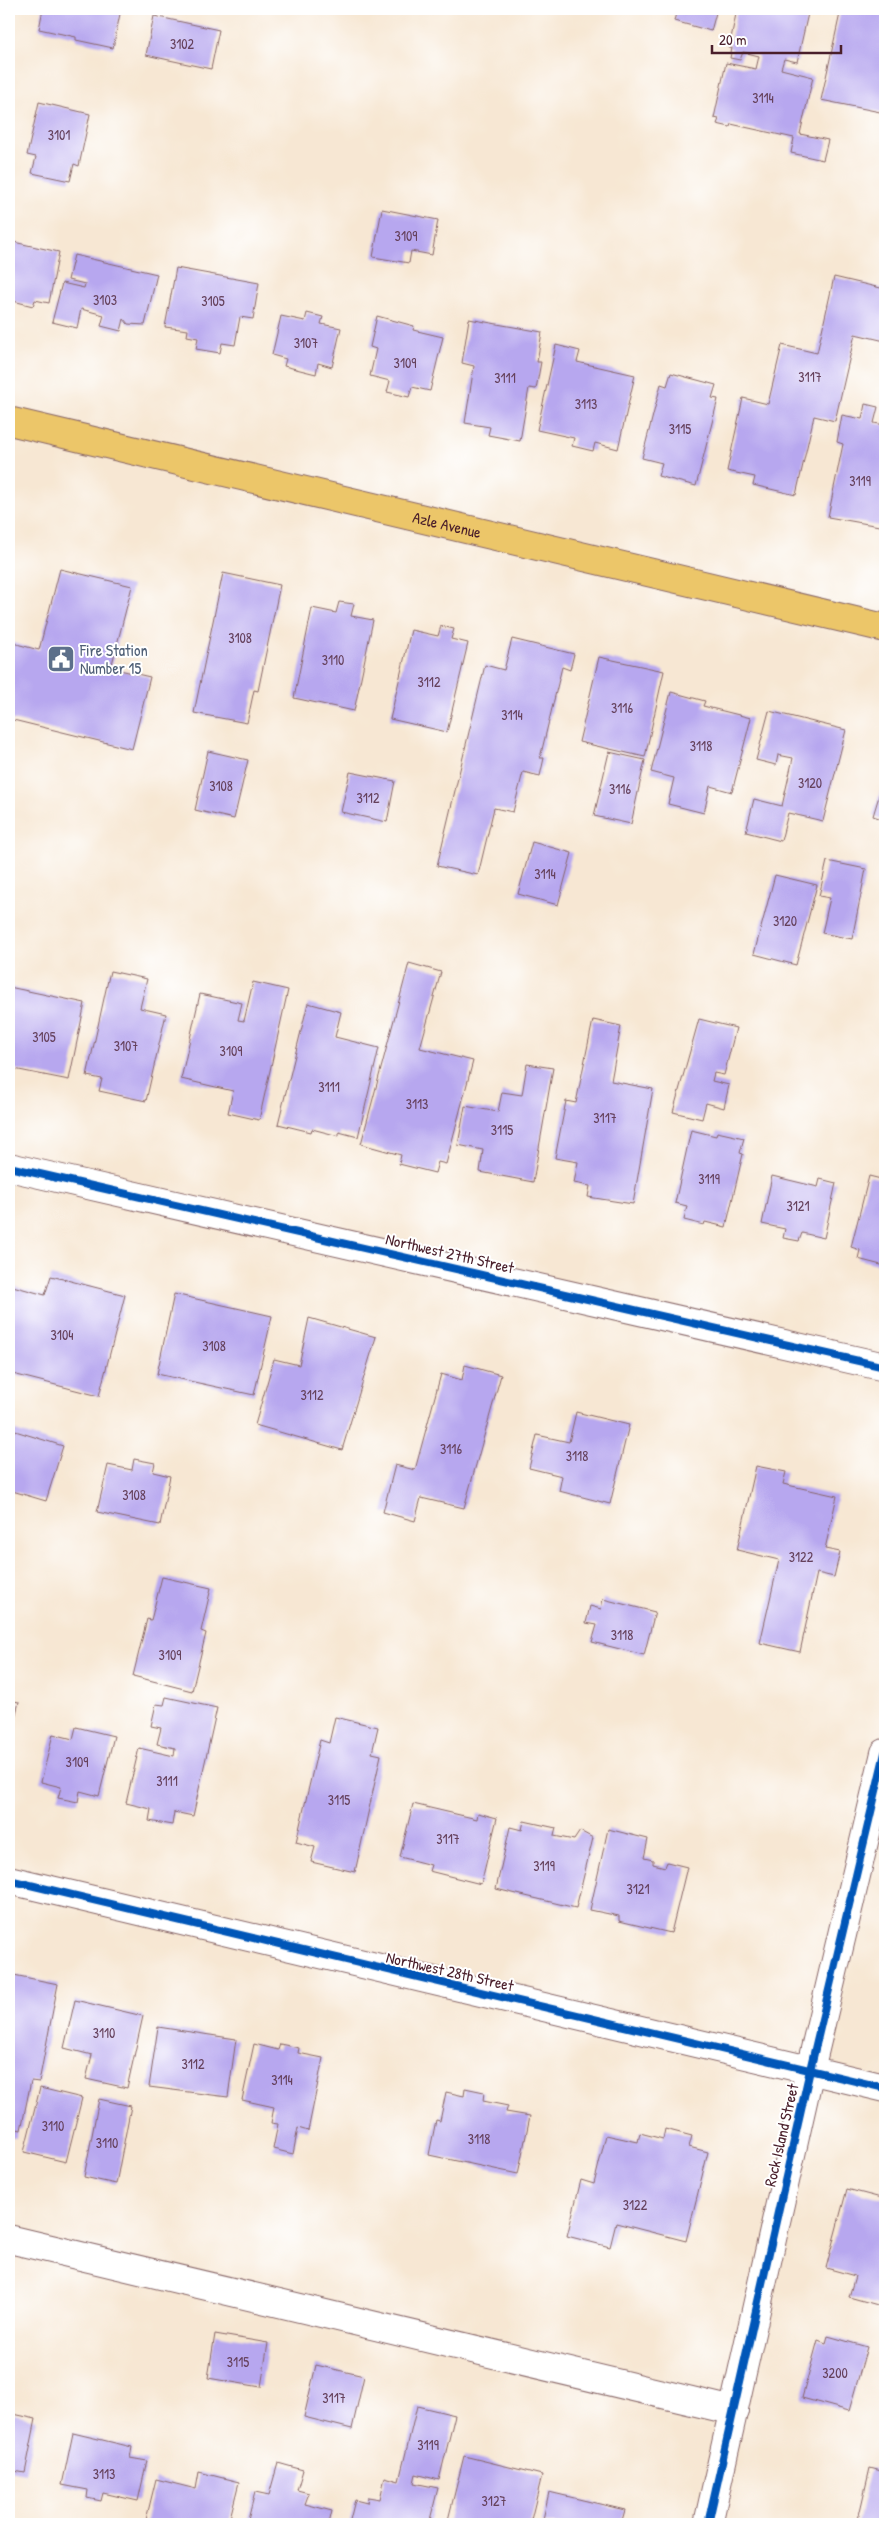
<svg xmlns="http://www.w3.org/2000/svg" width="894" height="2533" font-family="'Patrick Hand',sans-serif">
<rect width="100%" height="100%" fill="#fff"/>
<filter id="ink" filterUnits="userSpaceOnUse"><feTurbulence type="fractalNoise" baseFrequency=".02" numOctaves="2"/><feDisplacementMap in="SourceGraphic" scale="10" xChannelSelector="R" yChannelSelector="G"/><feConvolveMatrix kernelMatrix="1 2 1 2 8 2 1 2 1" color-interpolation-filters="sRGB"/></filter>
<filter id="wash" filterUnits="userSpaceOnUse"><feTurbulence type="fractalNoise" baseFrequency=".0096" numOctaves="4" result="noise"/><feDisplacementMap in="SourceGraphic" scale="20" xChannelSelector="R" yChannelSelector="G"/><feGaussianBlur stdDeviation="1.12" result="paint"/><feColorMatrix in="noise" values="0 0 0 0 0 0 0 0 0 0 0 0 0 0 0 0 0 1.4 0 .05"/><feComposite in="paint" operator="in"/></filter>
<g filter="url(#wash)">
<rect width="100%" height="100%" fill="#f7e7d3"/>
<g id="blocks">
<path fill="#b7a7ef" d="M43,9h78l-8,39 -37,-8v-3l-37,-8z
M677,9h40l-6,22 -37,-10z
M737,9h72l-12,53 -13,-3 -3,10 32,8 -13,57 28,6 -5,20 -32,-7 3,-15 -63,-14 -1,3 -13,-3 2,-5 -5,-1 12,-55 30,6 3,-13 -16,-4 -3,8 -10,-2 2,-10h-3z
M841,9h44v104l-64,-13z
M154,16l65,14 -8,39 -65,-14z
M39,102l51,12 -11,52 -5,-2 -4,17 -38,-8 4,-16 -9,-2z
M382,209l56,11 -6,35 -21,-4 -2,12 -36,-6z
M9,241l50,11 -10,51 -14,-3 -2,6 -24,-6z
M74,255l83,19 -12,51 -17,-1 -4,-5 -3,12 -20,-5 3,-11 -23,-6 -4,19 -25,-6 10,-39 22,5 1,-4 -17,-4z
M176,268l83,15 -6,36 -13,-2 -5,28 -13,-2 -2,10 -24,-4 2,-11 -11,-2 1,-6 -23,-3z
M834,277l51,12v52l-30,-7 -20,87 -21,-5 -18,79 -43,-10 2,-8 -28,-6 16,-73 25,6 14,-59 35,8z
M307,313l16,4 -2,7 20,4 -9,39 -14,-4 -2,11 -32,-8 2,-7 -14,-4 9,-39 24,5z
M377,316l37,10 -1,4 30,7 -13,54 -18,-4 -3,10 -22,-5 3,-11 -20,-5 6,-27 -6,-2z
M469,319l73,13 -5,30h4l-5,27 -7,-1 -9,53 -32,-6 2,-8 -25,-4 9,-57 -12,-3z
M556,345l24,6 -3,11 58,13 -17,74 -23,-6 -2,8 -21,-5 2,-8 -37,-8z
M671,373l45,12 -4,13 6,1 -22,87 -38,-10 4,-13 -20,-5 19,-74 6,2z
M865,404l13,3 -4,16 11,2v102l-57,-10 15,-73 -6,-2 5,-27 20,4z
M60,569l72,17 -21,82 39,9 -18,72 -123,-30v-77l30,8z
M223,573l57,12 -22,106 -4,-1 -7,33 -53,-10z
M339,602l15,2 -3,12 22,4 -19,91 -60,-13 18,-90 24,5z
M441,626l13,3 -3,10 17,4 -21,89 -57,-13 21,-89 27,6z
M512,639l62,15 -4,16 -8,-3 -22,91h4l-4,18 -17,-4 -10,40 -19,-4 -16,67 -41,-9 48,-201 19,5z
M599,657l65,14 -19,86 -66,-15z
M671,692l34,9 -2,5 48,12 -19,74 -22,-6 -6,27 -36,-9 6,-26 -23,-6z
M769,711l77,19 -23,91 -35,-8 -7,28 -35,-9 8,-33 28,7 11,-48 -15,-3 -2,10 -20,-5z
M208,751l40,9 -14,59 -39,-9z
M609,752l36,8 -14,64 -37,-8z
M350,772l45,9 -8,41 -46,-10z
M885,776v44l-12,-4z
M532,842l40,11 -14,52 -40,-11z
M827,861l39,8 -14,70 -30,-6 8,-35 -11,-2z
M775,875l42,10 -21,80 -42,-11z
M409,963l32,9 -21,76 53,13 -27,103 -8,-2 -3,11 -36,-9 2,-9 -40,-11z
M110,971l37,8 -7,29 26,6 -20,87 -47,-10 3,-12 -15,-3z
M253,982l35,8 -29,130 -31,-7 5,-22 -52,-12 19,-85 42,9 -4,17 6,1z
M9,987l76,16 -16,77 -60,-12z
M308,1003l33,9 -6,25 44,11 -21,89 -19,-5v4l-27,-7 -1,3 -33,-8z
M699,1019l37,9 -12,47 -10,-2 -2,8 17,4 -5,23 -18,-5 -4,16 -29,-7z
M593,1020l28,6 -10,55 42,8 -20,115 -45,-7 2,-11 -16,-3 4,-21 -23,-4 11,-57 10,2z
M527,1064l26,4 -20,114 -53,-10 3,-22 -25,-5 7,-39 33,6 4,-20 20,3z
M691,1130l25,6 1,-4 27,6 -4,15 3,1 -17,73 -21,-5 -1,3 -20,-5 3,-14 -12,-3z
M772,1176l46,11 2,-8 16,4 -12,55 -22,-5 -3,8 -16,-3 2,-9 -23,-5z
M869,1176l16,4v86l-27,-7 2,-9 -9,-3z
M51,1276l74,19 -26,101 -90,-23v-88l36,10z
M174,1294l98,22 -18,79 -97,-21z
M309,1318l67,19 -34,113 -87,-25 19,-66 25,6z
M465,1365l36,10 -37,133 -43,-10 -6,23 -32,-9 12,-47 20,5 26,-96 21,6z
M576,1412l53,13 -19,79 -51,-13 3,-15 -33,-8 8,-33 32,7z
M9,1429l54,17 -17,55 -37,-11z
M134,1459l21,4 -2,9 17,4 -10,49 -63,-13 11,-47 24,5z
M756,1466l30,6 -3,12 54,12 -12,53 15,3 -6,25 -17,-4 -17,79 -40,-9 19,-83 -42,-10z
M162,1577l49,11 -10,43 5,2 -14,58 -59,-15 14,-57 4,1z
M603,1599l52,13 -11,43 -52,-13 5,-17 -11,-2 4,-17 11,3z
M166,1697l51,11 -24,108 -19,-4 -2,13 -23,-4 2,-12 -25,-6 13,-55 35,8 1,-8 -18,-4 4,-16 -10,-2 5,-22 8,1z
M9,1700l10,2 -10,39z
M335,1717l43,10 -6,26 9,2 -26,117 -44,-10 4,-15 -19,-5 24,-102 9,3z
M76,1727l38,9 -15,60 -19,-5 -2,11 -20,-4 3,-11 -20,-5 12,-48 20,5z
M413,1804l64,15 1,-6 19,5 -16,66 -52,-13 2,-6 -31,-8z
M524,1821l32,7 -2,8 20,4 6,-9 13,7 -17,70 -80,-19 14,-62 12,3z
M608,1829l40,10 -4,19 9,2v4l12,3 2,-5 20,5 -16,66 -52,-12v-5l-29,-6z
M9,1974l49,10 -19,98 -8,-1 -10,49 -4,-1 -1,9 -7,-1z
M75,2000l68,16 -16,72 -41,-9 6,-24 -28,-7z
M158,2027l78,12 -8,58 -79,-10z
M254,2044l24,6 2,-6 19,4 -1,5 25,5 -15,73 -10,-3 -5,26 -20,-5 5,-25 -7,-1 3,-16 -32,-7z
M40,2088l42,10 -16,64 -42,-10z
M465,2088l19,4 -1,9 25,5 -2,6 24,4 -12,58 -89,-19 7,-35 4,1 6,-29 18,4z
M99,2099l32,7 -15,78 -32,-7z
M665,2129l27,7 -3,11 19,5 -22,89 -70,-18 -6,24 -43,-11 14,-56 13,4 12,-49 32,7 2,-9 23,6z
M847,2189l38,10v108l-36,-10 6,-21 -29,-8z
M215,2334l53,9 -7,44 -53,-9z
M828,2336l39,11 -18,64 -47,-13 16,-58 8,3z
M316,2365l48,11 -12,53 -48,-12z
M417,2406l38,9 -16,65 -23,-6 -2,9 24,5 -9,36h-80l6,-24 12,3 1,-6 12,2 5,-22 14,4z
M9,2413l27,6 -11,54 -16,-3z
M73,2433l59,14 -2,11 17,3 -9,40 -35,-8 -2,8 -14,-3 1,-8 -26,-5z
M464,2456l78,19 -12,49h-83z
M278,2463l25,7 -6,20 12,3 -4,11 27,7 -3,13h-82l8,-32 14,3z
M870,2468l15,4v52h-28z
M199,2472l40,10 -10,40 7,2h-91l11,-45 40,10z
M549,2492l76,18 -4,14h-79z"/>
</g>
</g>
<g filter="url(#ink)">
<use href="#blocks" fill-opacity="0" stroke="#876566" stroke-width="1"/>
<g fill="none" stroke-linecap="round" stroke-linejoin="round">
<g stroke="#876566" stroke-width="30">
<path id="minor" d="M9,1167l876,200
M9,1880l876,208
M9,2239l725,172
M708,2524l102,-454 75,-317"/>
</g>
<g stroke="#876566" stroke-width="30">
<g id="major">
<path id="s1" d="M9,421l876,207"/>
</g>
</g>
<use href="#minor" stroke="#fff" stroke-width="28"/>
<use href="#major" stroke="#ecc669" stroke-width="28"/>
<g stroke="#fff" stroke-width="11">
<path id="cycleway" d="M9,1167l876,200
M9,1880l876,208
M708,2524l102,-454 75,-317"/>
</g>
<use href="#cycleway" stroke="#0057b8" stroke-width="8"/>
</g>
</g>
<defs>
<g id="civic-square" transform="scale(1.4375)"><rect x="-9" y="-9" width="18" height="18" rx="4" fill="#5c6f8a" stroke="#fff"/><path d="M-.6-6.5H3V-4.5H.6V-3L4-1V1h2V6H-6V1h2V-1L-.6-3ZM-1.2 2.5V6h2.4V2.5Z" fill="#fff"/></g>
</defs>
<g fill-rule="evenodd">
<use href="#civic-square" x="61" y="659"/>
</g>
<g text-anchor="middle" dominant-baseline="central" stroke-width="4" stroke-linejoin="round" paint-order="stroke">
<g font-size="14" fill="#65415c">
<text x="182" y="43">3102</text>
<text x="763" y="97">3114</text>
<text x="59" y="134">3101</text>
<text x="406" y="235">3109</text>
<text x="105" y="299">3103</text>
<text x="213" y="300">3105</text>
<text x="306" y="342">3107</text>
<text x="405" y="362">3109</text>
<text x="810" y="376">3117</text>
<text x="505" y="377">3111</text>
<text x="586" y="403">3113</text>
<text x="680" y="428">3115</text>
<text x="860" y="480">3119</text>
<text x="240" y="637">3108</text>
<text x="333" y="659">3110</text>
<text x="429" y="681">3112</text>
<text x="622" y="707">3116</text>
<text x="512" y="714">3114</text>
<text x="701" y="745">3118</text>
<text x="810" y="782">3120</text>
<text x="221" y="785">3108</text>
<text x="620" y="788">3116</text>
<text x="368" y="797">3112</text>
<text x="545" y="873">3114</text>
<text x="785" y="920">3120</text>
<text x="44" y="1036">3105</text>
<text x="126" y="1045">3107</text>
<text x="231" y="1050">3109</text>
<text x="329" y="1086">3111</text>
<text x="417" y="1103">3113</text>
<text x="605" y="1117">3117</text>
<text x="502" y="1129">3115</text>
<text x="709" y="1178">3119</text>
<text x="798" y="1205">3121</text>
<text x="62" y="1334">3104</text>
<text x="214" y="1345">3108</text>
<text x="312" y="1394">3112</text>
<text x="451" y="1448">3116</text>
<text x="577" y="1455">3118</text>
<text x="134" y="1494">3108</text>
<text x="801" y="1556">3122</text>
<text x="622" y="1634">3118</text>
<text x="170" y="1654">3109</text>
<text x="77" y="1761">3109</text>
<text x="167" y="1780">3111</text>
<text x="339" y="1799">3115</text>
<text x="448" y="1838">3117</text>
<text x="544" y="1865">3119</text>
<text x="638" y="1888">3121</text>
<text x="104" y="2032">3110</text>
<text x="193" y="2063">3112</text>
<text x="282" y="2079">3114</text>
<text x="53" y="2125">3110</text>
<text x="479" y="2138">3118</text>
<text x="107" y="2142">3110</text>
<text x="635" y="2204">3122</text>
<text x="238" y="2361">3115</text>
<text x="835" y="2372">3200</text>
<text x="334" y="2397">3117</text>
<text x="428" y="2444">3119</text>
<text x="104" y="2473">3113</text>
<text x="494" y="2500">3127</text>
</g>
<g font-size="16" fill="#4a1f2b" stroke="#fff">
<text stroke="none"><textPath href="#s1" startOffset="450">Azle Avenue</textPath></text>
<text transform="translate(450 1253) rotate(13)">Northwest 27th Street</text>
<text transform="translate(450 1971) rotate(13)">Northwest 28th Street</text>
<text transform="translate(781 2135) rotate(-77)">Rock Island Street</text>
</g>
<g font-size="16" fill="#4e5e75" stroke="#fff" text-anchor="start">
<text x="80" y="650">Fire Station<tspan x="80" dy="18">Number 15</tspan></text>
</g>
</g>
<rect width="894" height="2533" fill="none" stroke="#fff" stroke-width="30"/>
<path d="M712 45v8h129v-8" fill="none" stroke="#4a1f2b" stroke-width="2.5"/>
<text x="719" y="45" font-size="15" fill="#4a1f2b" stroke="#ffffff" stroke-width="4" paint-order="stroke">20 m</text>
</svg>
